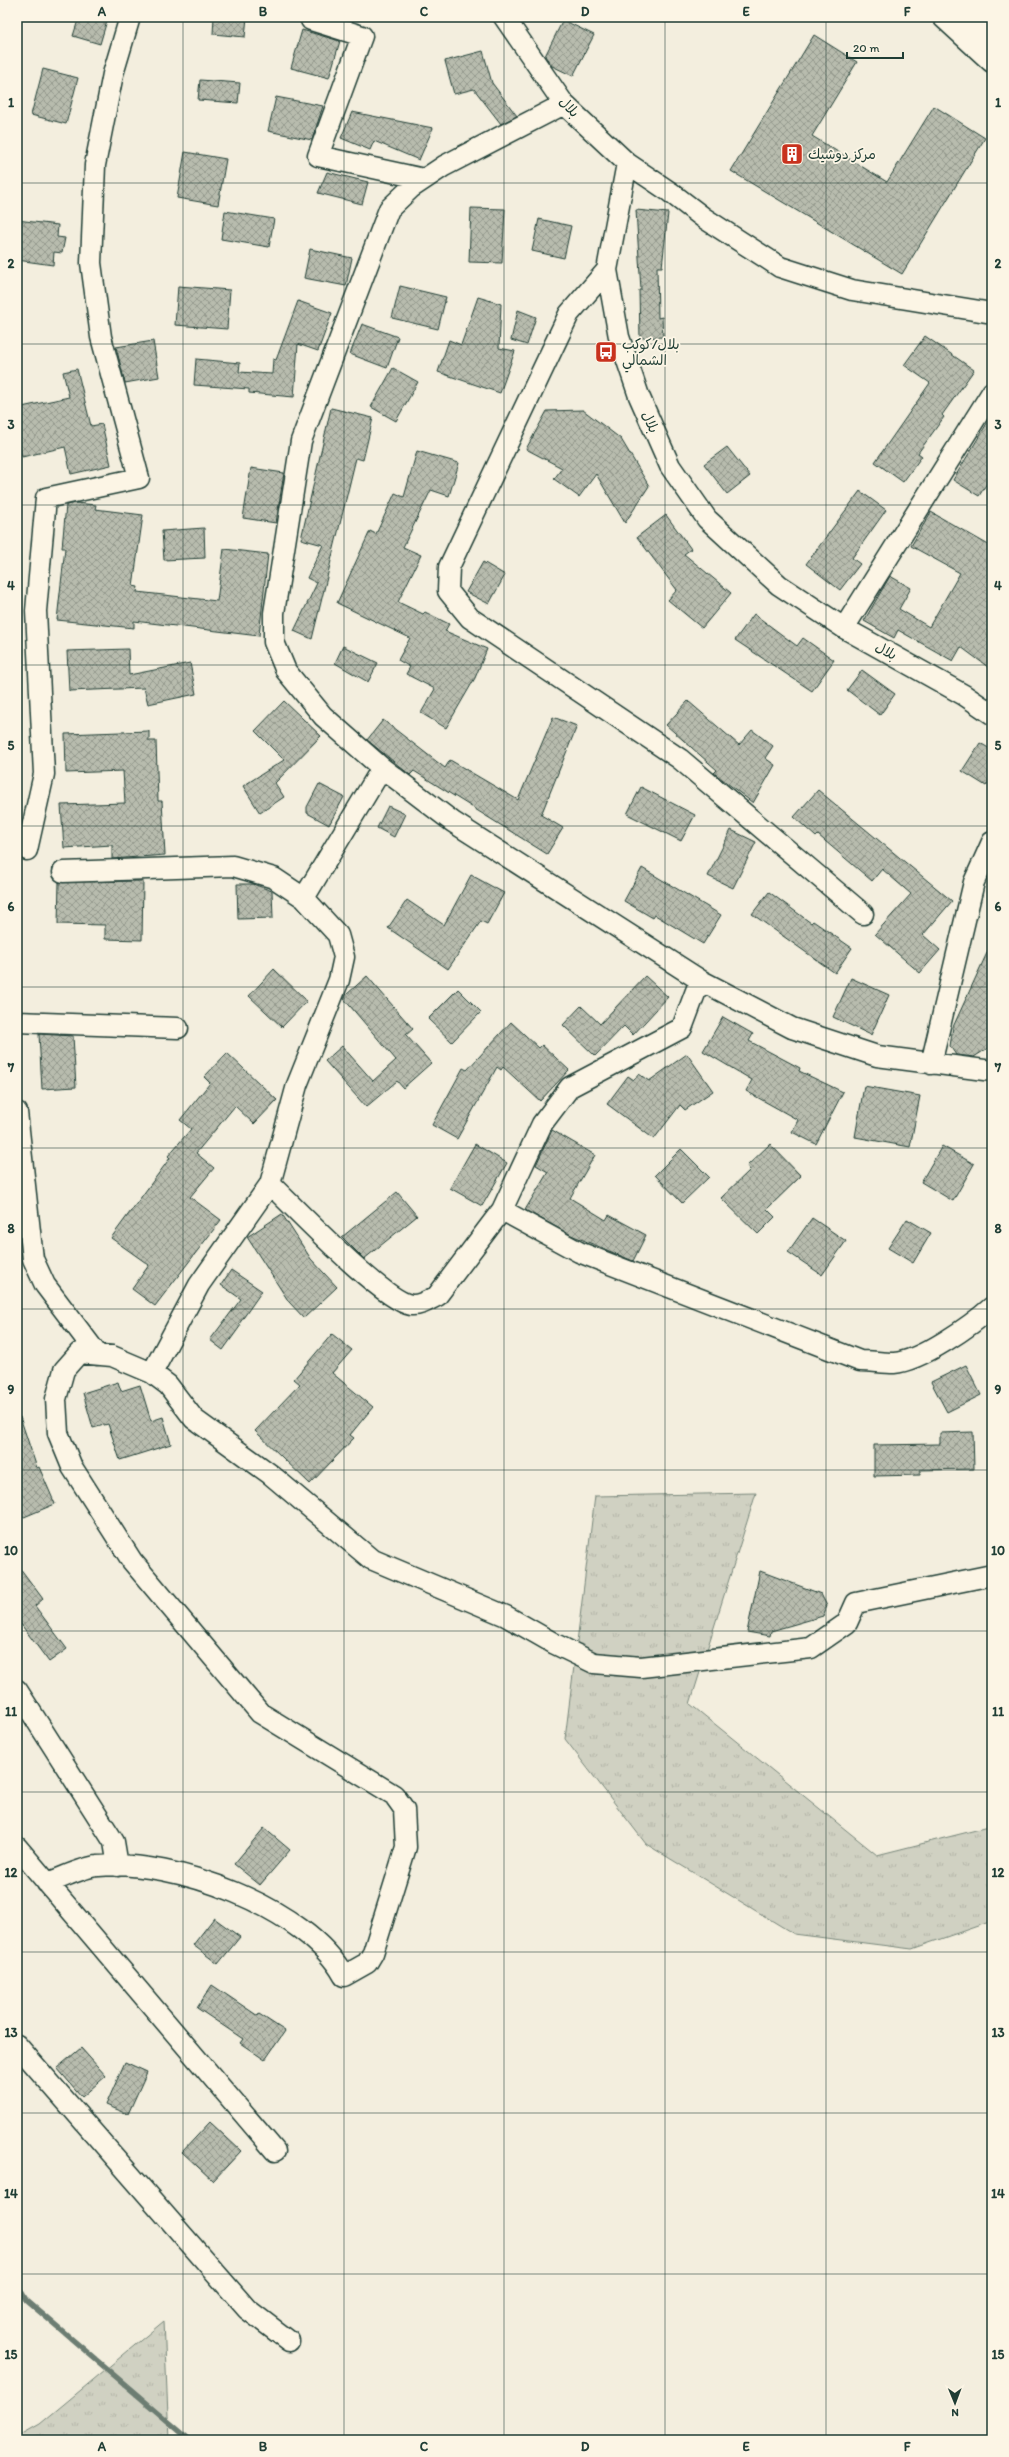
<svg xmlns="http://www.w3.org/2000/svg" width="1009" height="2457" font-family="Itim,'Playpen Sans Arabic',sans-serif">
<defs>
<pattern id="grass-tufts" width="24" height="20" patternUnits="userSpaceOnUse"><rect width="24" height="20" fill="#d0d1c2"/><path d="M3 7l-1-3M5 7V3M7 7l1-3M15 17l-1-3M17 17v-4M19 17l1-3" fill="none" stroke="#b2b4a7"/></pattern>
<pattern id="building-cross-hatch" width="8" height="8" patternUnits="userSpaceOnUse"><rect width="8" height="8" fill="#b8bcae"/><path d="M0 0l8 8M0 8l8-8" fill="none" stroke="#959a8e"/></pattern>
</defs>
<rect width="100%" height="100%" fill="#f3eede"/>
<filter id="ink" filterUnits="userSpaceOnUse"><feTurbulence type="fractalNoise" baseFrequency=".025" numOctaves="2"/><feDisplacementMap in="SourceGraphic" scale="8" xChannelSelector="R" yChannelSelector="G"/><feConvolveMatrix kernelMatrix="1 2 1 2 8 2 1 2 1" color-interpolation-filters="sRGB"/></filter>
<g filter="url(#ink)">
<path fill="url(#grass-tufts)" stroke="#78877b" d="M756,1493l-66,211 187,151 115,-29v95l-80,28 -118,-15 -148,-90 -81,-105 30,-243z
M164,2321l5,119h-152v-3l23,-13z"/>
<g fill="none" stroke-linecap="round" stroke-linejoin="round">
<path stroke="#6c7d72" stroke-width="5.5" d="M17,2284l9,16 164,140"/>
</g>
<path fill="url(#building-cross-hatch)" stroke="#1f3d34" d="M79,17h29l-8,27 -27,-8z
M214,17h33l-2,20 -32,-3z
M563,20l31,15 -21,41 -21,-10 -7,-10z
M302,30l38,11 -11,37 -38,-10z
M814,35l43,27 -45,74 75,46 47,-76 51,32 -83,136 -171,-103z
M483,51l9,32 25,33 -16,8 -27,-35 -20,5 -9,-33z
M43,69l35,9 -12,46 -35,-9z
M200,80l40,3 -2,20 -40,-3z
M276,97l47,9 -11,34 -44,-9z
M352,112l81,16 -14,32 -45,-19 -4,9 -29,-12z
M185,152l41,7 -8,46 -41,-7z
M327,172l41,10 -6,22 -44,-11z
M471,208l34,1 -3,54 -33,-1z
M636,210l32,3 -6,54h-5l1,51 4,-1 1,20 -23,1 -1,-48h2z
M225,211l49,8 -5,28 -48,-8z
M539,219l32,7 -7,32 -32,-7z
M17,220l41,5 -1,12 8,1 -3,15 -8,-1 -1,13 -36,-5z
M310,249l42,9 -6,28 -42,-8z
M178,286l52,4 -3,39 -52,-4z
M400,286l46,11 -8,32 -46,-11z
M478,297l23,7 -2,44 16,3 -15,42 -62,-21 11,-32 12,5z
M298,301l34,12 -14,38 -20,-7 -4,53 -45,-4v-4l-55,-4 2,-26 44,4 -1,9 33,2 1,-15 3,1z
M518,310l18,7 -9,28 -16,-5z
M362,324l36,13 -11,31 -37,-14z
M925,336l49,34 -32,45 2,2 -26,36 4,3 -19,26 -28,-20 55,-79 -26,-18z
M153,341l6,36 -34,6 -9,-36z
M393,368l25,14 -22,39 -25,-14z
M77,369l14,57 11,-2 9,41 -40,9 -6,-27 -43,10 -5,-21v-28l52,-11 -6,-25z
M331,408l42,10 -10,42 -7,-2 -44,181 -18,-8 23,-48 -10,-5 16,-33 -22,-6z
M583,410l38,29 28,47 -24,37 -29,-49 -17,23 -25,-18 8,-11 -36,-19 21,-38z
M992,415v60l-13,21 -26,-16z
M727,447l23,29 -23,18 -23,-30z
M417,451l42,12 -10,33 -18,-6 -28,57 18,8 -23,47 25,12 2,-2 24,12 -4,7 42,18 -12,29 -29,50 -25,-15 14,-24 -29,-15 4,-7 -12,-7 12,-22 -73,-35 33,-72 6,3 19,-41 9,4z
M251,468l33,5 -8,50 -33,-5z
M860,491l26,19 -34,48 8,6 -20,26 -34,-26z
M76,503l20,2 -1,4 48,6 -10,71 5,1 -1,5 80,9 7,-52 44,5 -9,82 -125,-15v7l-77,-8 8,-72h-3l4,-43z
M931,512l61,35v123l-31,-23 -8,14 -55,-31 -4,8 -30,-17 26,-45 21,12 -12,21 30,18 31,-54 -49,-27z
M666,515l25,34 -7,5 47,39 -29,35 -34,-28 9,-10 -40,-53z
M204,528l1,30 -41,2 -2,-29z
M483,562l22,13 -16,29 -23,-12z
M754,614l43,32 6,-8 31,22 -22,31 -77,-51z
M343,646l35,17 -10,19 -33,-19z
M128,649l1,26 61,-12 6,31 -48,10 -4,-16 -75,3 -2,-40z
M862,670l33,24 -15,21 -33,-25z
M284,701l37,35 -46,47 9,14 -24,16 -17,-27 41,-26 -29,-29z
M688,701l51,44 13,-15 21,16 -8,12 10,7 -22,38 -39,-30 3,-3 -51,-45z
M553,717l24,9 -36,89 22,13 -16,26 -133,-83 -4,4 -43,-35 16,-20 62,48 5,-8 68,40z
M149,731v10h7l2,60h4l3,54 -53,4v-14l-48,3 -3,-43 64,-2 -2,-32 -57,2 -1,-39z
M980,743l12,7v27l-6,9 -24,-15z
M319,784l25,13 -15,28 -22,-12v-6z
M641,787l54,28 -14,26 -54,-27z
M818,790l134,111 -29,34 17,15 -20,23 -45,-39 36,-40 -29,-25 -10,12 -54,-46 -2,2 -22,-20z
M388,806l17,8 -11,23 -17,-9z
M731,830l25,12 -23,46 -25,-12z
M642,868l79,47 -18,29 -48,-29 -2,3 -29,-17z
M471,875l33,18 -17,31 -6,-3 -33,48 -60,-41 19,-28 37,25z
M143,881l-1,59 -37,-1v-14l-47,-1 1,-42z
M237,884h16l19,7 1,27 -35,1z
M769,892l42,31 2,-2 39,27 -17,25 -83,-59z
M992,942v95l-4,11 -14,9 -18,-2 -6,-9 3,-19z
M274,969l33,32 -25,26 -33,-31z
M367,976l46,53 -7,6 25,28 -28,25 -6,-7 -31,26 -41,-46 17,-15 31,35 23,-21 -52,-61 2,-4z
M645,976l23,21 -35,38 -9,-9 -29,30 -32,-31 18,-19 19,18z
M851,978l38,17 -18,40 -38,-18z
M458,989l23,23 -29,30 -24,-23z
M723,1017l30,17 -4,7 51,27 -1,3 44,21 -27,52 -24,-12 6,-12 -52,-29 6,-11 -49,-29z
M511,1022l28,26 3,-3 27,25 -29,31 -37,-34 -2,3 -4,-3 -40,72 -25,-14 31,-57 4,2z
M39,1034l34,2 3,51 -34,2z
M227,1053l50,47 -23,24 -19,-18 -39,47 18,15 -24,29 31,23 -66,86 -23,-17 17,-24 -38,-27 59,-80 -2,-2 23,-27 -11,-9 30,-37 -6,-6z
M687,1054l26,37 -28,19 -5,-5 -26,34 -47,-35 21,-28 6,4 5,-6 10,7z
M864,1086l56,10 -10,51 -55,-10z
M552,1130l43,25 -25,43 36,22 3,-5 37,20 -13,26 -62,-26 -46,-25 23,-38 -12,-7z
M475,1144l32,19 -25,43 -32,-18z
M770,1144l31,32 -34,33 8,8 -17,17 -37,-36 29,-28 -3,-4z
M942,1146l32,18 -21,37 -32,-19z
M681,1149l28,28 -27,26 -27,-28z
M397,1192l20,24 -53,43 -22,-22z
M282,1214l29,45 26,28 -33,31 -15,-16 -42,-65z
M812,1218l34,23 -24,34 -34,-23z
M907,1219l24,14 -18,30 -25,-15z
M231,1270l31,21 -23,33 2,1 -18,25 -13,-10 31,-41 -20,-14z
M332,1334l20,16 -20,23 41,34 -23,28 4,3 -44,46 -55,-53 45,-47 -6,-5z
M966,1365l15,30 -34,17 -16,-30z
M118,1382l3,9 19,-6 11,36 12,-4 8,27 -51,16 -12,-36 -15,4 -10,-35z
M17,1417h3l17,51 2,-1 16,37 -38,16z
M973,1432l1,37 -54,1v5l-46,1v-31l66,-1v-11z
M17,1564l26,35 -8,7 32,43 -18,13 -32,-43z
M760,1571l61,23 6,12 -4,10 -52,15 -1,5 -23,-4z
M264,1828l26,22 -30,35 -26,-21z
M214,1918l26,19 -22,27 -25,-19z
M212,1985l46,31 1,-2 26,17 -20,29 -25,-17 3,-4 -46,-31z
M81,2048l25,28 -24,21 -25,-29z
M125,2062l22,10 -19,42 -22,-9z
M210,2122l31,29 -28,30 -31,-29z"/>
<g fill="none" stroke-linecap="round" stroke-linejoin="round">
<g stroke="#1f3d34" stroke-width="23">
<path id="minor" d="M504,17l60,87 63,59 -20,107 12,67 20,59 31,70 37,53 72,66 65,43 120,67 28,19
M311,20l51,16 -44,120 106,23
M564,104l-120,62 -33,22 -22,21 -88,232 -27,172v29l12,29 37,45 59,52 71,54 247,158 92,48 85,28 115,15
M627,163l43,29 34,26 76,49 72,23 140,23
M607,270l-38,44 -120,253 -1,24 22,27 210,141 183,155
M844,628l148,-236
M27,850l17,-76 -8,-163 10,-113 93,-20 -38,-141 -10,-74 4,-98 18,-91 17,-57
M63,872l170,-6 41,12 30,20
M17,1022l161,6
M931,1064l43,-182 18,-40
M17,1112l16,147 12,26 53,70
M270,1184c24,23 113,117 141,121 9,1 18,-5 26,-9l65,-86 40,-86 28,-37 112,-59 18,-48
M502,1210l77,42 281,109c11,0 23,2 34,2 27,-2 78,-38 98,-56
M152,1373l47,-88 71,-101 27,-99 42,-105 5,-23 -6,-22 -34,-37 78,-130
M17,1690l97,152 4,24
M17,1847l258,304
M47,1883c16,-5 35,-16 51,-17 75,-8 209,42 246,110l23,-13 6,-10 33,-106 -2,-38 -10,-14 -134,-82 -128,-152 -60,-94 -14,-34 -2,-34 8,-29 15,-17 33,3 40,17 16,12 26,34 76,55 101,85 135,57 49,28 39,19 47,4 170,-19 36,-25 9,-20 136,-28
M17,2045l230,264 42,32"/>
</g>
<g stroke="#1f3d34" stroke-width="25">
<path id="major" d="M944,17l48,44
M974,17l18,16"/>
</g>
<use href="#minor" stroke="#fcf5e5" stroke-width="20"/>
<use href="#major" stroke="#fcf5e5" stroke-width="22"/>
</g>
</g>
<path fill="none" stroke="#1f3d34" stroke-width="1" stroke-opacity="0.55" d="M183,17v2423M344,17v2423M504,17v2423M665,17v2423M826,17v2423M17,183h975M17,344h975M17,505h975M17,665h975M17,826h975M17,987h975M17,1148h975M17,1309h975M17,1470h975M17,1631h975M17,1792h975M17,1952h975M17,2113h975M17,2274h975"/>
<defs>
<g id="building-square" transform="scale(1.15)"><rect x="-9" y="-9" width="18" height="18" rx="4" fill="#c8321e" stroke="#fcf5e5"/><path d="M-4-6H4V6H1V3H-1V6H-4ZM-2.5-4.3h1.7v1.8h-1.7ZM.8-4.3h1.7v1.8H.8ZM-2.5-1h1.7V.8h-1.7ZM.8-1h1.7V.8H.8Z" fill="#fff"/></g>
<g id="bus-square" transform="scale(1.15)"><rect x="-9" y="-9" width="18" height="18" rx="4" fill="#c8321e" stroke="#fcf5e5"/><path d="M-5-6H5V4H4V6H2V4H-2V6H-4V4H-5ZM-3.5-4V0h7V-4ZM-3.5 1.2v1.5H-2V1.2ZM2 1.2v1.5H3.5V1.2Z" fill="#fff"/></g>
</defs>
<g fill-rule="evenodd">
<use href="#building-square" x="792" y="154"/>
<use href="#bus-square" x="606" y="352"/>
</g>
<g text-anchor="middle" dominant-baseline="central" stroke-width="3.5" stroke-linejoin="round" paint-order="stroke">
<g font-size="14" fill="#1f3d34" stroke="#fcf5e5">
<text transform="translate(569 107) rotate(47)">بلال</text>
<text transform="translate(650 422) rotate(66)">بلال</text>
<text transform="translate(886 651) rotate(29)">بلال</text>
</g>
<g font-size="14" fill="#1f3d34" stroke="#fcf5e5" text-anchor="start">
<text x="808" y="154">مركز دوشيك</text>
<text x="622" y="344">بلال/كوكب<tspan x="622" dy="16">الشمالي</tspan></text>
</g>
</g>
<rect width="1009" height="2457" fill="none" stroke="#fcf5e5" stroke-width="44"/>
<g transform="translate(955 2403) rotate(179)" stroke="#fcf5e5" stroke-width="3" paint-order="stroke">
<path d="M0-3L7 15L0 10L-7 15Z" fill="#1f3d34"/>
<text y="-6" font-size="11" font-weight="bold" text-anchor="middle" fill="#1f3d34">N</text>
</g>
<path d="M847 52v6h56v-6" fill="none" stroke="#1f3d34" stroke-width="2"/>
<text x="853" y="52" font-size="12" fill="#1f3d34" stroke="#fcf5e5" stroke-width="3" paint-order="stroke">20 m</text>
<rect x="22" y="22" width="965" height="2413" fill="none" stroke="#1f3d34" stroke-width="1.5"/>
<g font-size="13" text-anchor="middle" font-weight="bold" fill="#1f3d34">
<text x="102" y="16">A</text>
<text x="263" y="16">B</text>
<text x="424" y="16">C</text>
<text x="585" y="16">D</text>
<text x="746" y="16">E</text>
<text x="907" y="16">F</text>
<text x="11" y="107">1</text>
<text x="998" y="107">1</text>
<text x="11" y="268">2</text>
<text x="998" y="268">2</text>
<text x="11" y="429">3</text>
<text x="998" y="429">3</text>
<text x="11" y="590">4</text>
<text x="998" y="590">4</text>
<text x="11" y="750">5</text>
<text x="998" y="750">5</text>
<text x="11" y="911">6</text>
<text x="998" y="911">6</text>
<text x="11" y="1072">7</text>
<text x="998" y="1072">7</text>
<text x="11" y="1233">8</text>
<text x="998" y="1233">8</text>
<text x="11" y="1394">9</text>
<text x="998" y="1394">9</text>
<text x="11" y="1555">10</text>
<text x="998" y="1555">10</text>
<text x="11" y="1716">11</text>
<text x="998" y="1716">11</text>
<text x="11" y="1877">12</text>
<text x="998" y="1877">12</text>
<text x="11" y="2037">13</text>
<text x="998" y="2037">13</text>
<text x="11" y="2198">14</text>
<text x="998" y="2198">14</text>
<text x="11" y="2359">15</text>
<text x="998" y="2359">15</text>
<text x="102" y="2451">A</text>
<text x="263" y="2451">B</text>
<text x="424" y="2451">C</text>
<text x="585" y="2451">D</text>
<text x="746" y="2451">E</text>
<text x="907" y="2451">F</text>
</g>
</svg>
